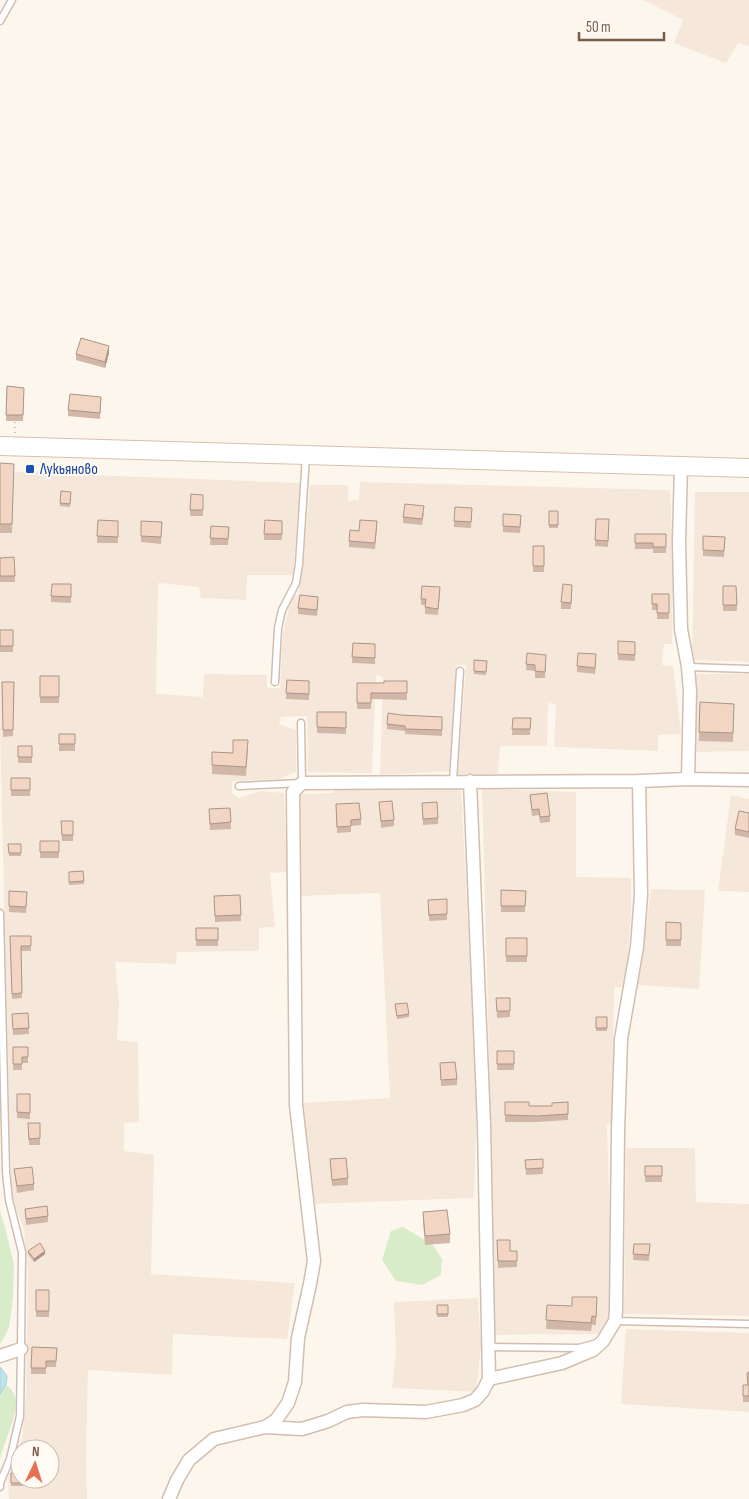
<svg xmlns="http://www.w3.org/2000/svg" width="749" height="1499" font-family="'Sofia Sans Condensed',sans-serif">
<rect width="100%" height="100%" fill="#fdf6ec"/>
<path fill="#f5e8da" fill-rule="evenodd" d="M643,0h106v46l-11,-3 -12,20 -52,-20 9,-23z
M0,472h88l2,3 210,8 -7,92h-46l-1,25 -45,-2 -2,-11 -41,-4 -2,111 47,3 1,-23 63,1v13h13l3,-56 9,-36 6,-1 5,-30 7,-80h38v16l11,-1 1,-18 310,8 3,66 -1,88h-8l-2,21 11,1 8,68 -23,1v16l-104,-4 2,-43 -8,-1 -1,43h-47l-2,28h-40l8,-109h-9l-8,106 -69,4 3,-98 -7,-2 -4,98 -64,-1 -1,-56 -26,1 -2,7 17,6v42l-18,7 -46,2v12l7,5 21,-7 24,2 3,79 -17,1 5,54 -16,1v23l-82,1 -1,12 -61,-2 4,43 -2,35 21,2 1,80 -15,1v28l30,4 -3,119 144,9 -8,56 -114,-5 -1,41 -84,-5 -2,88 1,41h-78l-1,-21 14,-40 4,-43 2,-122 -4,-43 -11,-30 -2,-21 -11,-450zM20,1449h30v30h-30z
M695,492h54v170l-57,-2z
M696,674h53v77l-54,1z
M334,788h127l16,307 -3,103 -164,6 -9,-101 89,-5 -10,-205 -79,3 -3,-102 36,-1z
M482,789l94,3v85l55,1v38l-6,71h-11l-2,137 -5,1 6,188 -15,21 -104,1 -3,-209z
M731,795l18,4v93l-31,-1z
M651,889l54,1 -6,99 -61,-4z
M626,1148h69l1,54 53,2v112l-125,-2z
M478,1298l3,49 -5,45 -84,-4 4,-37 -2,-49z
M626,1329l123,4v79l-128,-8z"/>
<path fill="#d8ecc9" d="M0,1210l6,21 8,34 -1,32 -4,31 -9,17z
M403,1227l30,18 9,14 -1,16 -19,10 -26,-4 -14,-21 9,-29z
M6,1385c3,2 6,5 8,9 7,16 -10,47 -14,65v-65z"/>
<path fill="#bfe3e8" stroke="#a5d3da" d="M0,1367l7,9 -1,9 -6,9z"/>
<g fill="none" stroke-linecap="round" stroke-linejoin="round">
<g stroke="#d1beb0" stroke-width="9">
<path id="lane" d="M0,21l12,-21
M688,667l61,2
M275,682l3,-54 4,-18 14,-27 3,-19 7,-108
M453,781l7,-110
M239,786l63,-3 -1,-60
M0,913l6,259 3,28 13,52 -1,97 -1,67 -10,43 -10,24v4
M615,1321l134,3
M489,1347l90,1 18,-5"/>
</g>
<g stroke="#d1beb0" stroke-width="15">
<path id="street" d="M681,466l-2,76 2,87 7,38 2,25 -2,87
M470,781l14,344 5,254
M0,1356l21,-7
M265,1427l37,2 26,-8 19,-9 16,-2 63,2 37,-7 12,-5 8,-9 6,-12 73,-16 31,-13 10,-9 12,-20 1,-10 2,-179 3,-93 16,-92 4,-52 -2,-114
M169,1499l8,-19 12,-20 25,-21 51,-12 11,-7 12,-17 7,-21 3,-44 12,-54 4,-23 -18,-156 -3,-313 9,-9 337,-2 49,-2 61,1"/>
</g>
<g stroke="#d6c0b0" stroke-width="20">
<path id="secondary" d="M0,446l749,22"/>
</g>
<path stroke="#d9b8a5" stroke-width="2" stroke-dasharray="1 4" stroke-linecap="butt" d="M15,433v-12"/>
<use href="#lane" stroke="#fff" stroke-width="6"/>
<use href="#street" stroke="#fff" stroke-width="12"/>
<use href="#secondary" stroke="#fff" stroke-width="18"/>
</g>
<path fill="#d1b7a8" d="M109,353l-4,15 -29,-8v-6z
M7,386l17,2 -1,33h-17z
M101,403l-1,16 -32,-3v-6z
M0,463l14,1 -2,69h-12z
M191,494l12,1v21h-13z
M71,495l-1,12 -10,-1v-3z
M549,511h9v17h-9z
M424,513l-2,12 -19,-2v-6z
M472,514l-1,14 -17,-1v-6z
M596,519h13l-1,28 -13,-1z
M98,520l20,1v22h-21z
M265,520l17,1v19h-18z
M141,521l21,1 -1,22 -20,-2z
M521,521l-1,12 -17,-1v-6z
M211,526l18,1 -1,18h-18z
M377,527l-2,22 -26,-2v-6l10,-10z
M635,534h31v19h-13v-4h-18z
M703,536l22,1 -1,20 -21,-1z
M533,546h11v26h-11z
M14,557l1,25h-15v-24z
M71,584v19l-20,-1v-6z
M723,586h13l1,25h-14z
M572,591l-1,18h-10v-7z
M440,594l-2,21 -13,-1v-9h-4v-6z
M652,594h17v25h-12v-9h-5z
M318,604l-1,12 -19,-2v-6z
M0,630h13v22h-13z
M635,642v19l-17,-1v-6z
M353,643l22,1v20l-23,-1z
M527,653l19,8 -1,17h-10v-7l-9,-1z
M474,660l13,1 -1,14 -12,-1z
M596,660l-1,14 -18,-2v-6z
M40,676h19v27h-19z
M287,680l22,1v19l-23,-1z
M407,681v19l-36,-1v10h-14v-26h27z
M2,682h12l-1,54 -10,1z
M734,704l-1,38 -34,-1v-9z
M317,712h29v22l-29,-1z
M401,715l41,2v19l-37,-2v-3l-18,-2v-5z
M513,718h18l-1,17h-18z
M59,734h16v17h-16z
M18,746h14v17h-14z
M248,749l-2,27 -34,-2v-9l21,-12z
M11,778h19v18h-19z
M530,795l20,21v6l-10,1 -1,-8 -7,1z
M379,802l15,18v6l-13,2z
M422,803l16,15v6l-15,1z
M336,804l25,15v6l-10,1v6l-14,1z
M230,808l1,21 -21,1 -1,-21z
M749,813v25l-14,-3v-6z
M61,821h12v20h-11z
M40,841h19v17h-19z
M8,844h13v12h-12z
M83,871l1,13 -15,1v-13z
M501,890l25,1 -1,21h-24z
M9,891l18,1 -1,21 -17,-1z
M240,895l1,26 -26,1 -1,-26z
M447,899v21l-18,1 -1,-15z
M666,922l15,1v23h-15z
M196,928h22v18h-22z
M10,936h21v15h-10l1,47 -10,1z
M506,938h21v24h-21z
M496,998h14v19l-13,1z
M395,1007l14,7v3l-12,2z
M28,1013l1,21 -16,1 -1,-21z
M607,1017v14h-11v-3z
M13,1047h15v16h-6v7h-9z
M497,1051h17v19h-17z
M440,1063l17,16v6l-16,1z
M17,1094h13v25l-13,-1z
M505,1102l24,4h23l16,-4v18l-31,2h-32z
M28,1123h12v22h-11z
M330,1159l18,19v7l-16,1z
M543,1159v15l-17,1 -1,-15z
M645,1166h17v16h-17z
M14,1169l20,15v6l-17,3z
M25,1209l23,7v6l-22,3z
M423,1212l27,22v9l-25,2 -2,-24z
M497,1240l13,11h7v16l-19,1z
M634,1244h16l-1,17 -16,-1z
M28,1251l17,3 -11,8 -6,-8z
M36,1290h13v27h-13z
M597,1297l-1,28h-4l-1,6 -45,-2 1,-24 25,1z
M437,1305h11v12h-11z
M32,1347l25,1 -1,19h-10v7h-15z
M749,1372v30h-6v-17h4z
M11,1473l13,6v7h-13z"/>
<path fill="#aa9588" d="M109,346v7l-4,15v-6z
M45,1251v3l-11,8v-3z"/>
<path fill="#f3d5c3" stroke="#aa9588" d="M81,338l28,8 -4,16 -29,-8z
M7,386l17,2 -1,27h-17z
M70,394l31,3 -1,16 -32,-3z
M0,463l14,1 -2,60h-12z
M61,491l10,1 -1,12 -10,-1z
M191,494l12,1v15h-13z
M405,504l19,2 -2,13 -19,-2z
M455,507l17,1 -1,14 -17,-1z
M549,511h9v14h-9z
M503,514l18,1 -1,12 -17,-1z
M596,519h13l-1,22 -13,-1z
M98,520l20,1v16l-21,-1z
M265,520l17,1v13h-18z
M360,520l17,1 -2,22 -26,-2 1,-11 9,1z
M141,521l21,1 -1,15 -20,-1z
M211,526l18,1 -1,12 -18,-1z
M635,534h31v13h-13v-4h-18z
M703,536l22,1 -1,14 -21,-1z
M533,546h11v20h-11z
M14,557l1,19h-15v-18z
M52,584h19v13l-20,-1z
M563,584l9,1 -1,18 -10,-1z
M422,586l18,1 -2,22 -13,-2 1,-8h-5z
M723,586h13l1,19h-14z
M652,594h17v19h-12v-9h-5z
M300,595l18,2 -1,13 -19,-2z
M0,630h13v16h-13z
M618,641l17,1v13l-17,-1z
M353,643l22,1v14l-23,-1z
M527,653l19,2 -1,17 -10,-1v-6l-9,-1z
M578,653l18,1 -1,14 -18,-2z
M474,660l13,1 -1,11 -12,-1z
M40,676h19v21h-19z
M287,680l22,1v13l-23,-1z
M384,681h23v12h-36v10h-14v-20h27z
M2,682h12l-1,48h-10z
M700,702l34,2 -1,29 -34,-1z
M317,712h29v16l-29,-1z
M388,713l13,2 41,2v13l-37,-1v-3l-18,-2z
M513,718h18l-1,11h-18z
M59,734h16v10h-16z
M233,740h15l-2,27 -34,-2v-13l21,1z
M18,746h14v11h-14z
M11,778h19v12h-19z
M547,793l3,23 -10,1 -1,-8 -7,1 -2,-15z
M392,801l2,19 -13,1 -2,-19z
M437,802l1,16 -15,1 -1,-16z
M359,803l2,16 -10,1v6l-14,1 -1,-23z
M230,808l1,14 -21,2 -1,-15z
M739,811l10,2v19l-14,-3z
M61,821h12v14h-11z
M40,841h19v11h-19z
M8,844h13v9h-12z
M83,871l1,10 -15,1v-10z
M501,890l25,1 -1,15h-24z
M9,891l18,1 -1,15 -17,-1z
M240,895l1,20 -26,1 -1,-20z
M447,899v15l-18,1 -1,-15z
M666,922l15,1v17h-15z
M196,928h22v12h-22z
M10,936h21v10h-10l1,47 -10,1z
M506,938h21v18h-21z
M496,998h14v13h-13z
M407,1003l2,11 -12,2 -2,-12z
M28,1013l1,15 -16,1 -1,-15z
M596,1017h11v11h-11z
M13,1047h15v10h-6v7h-9z
M497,1051h17v13h-17z
M455,1062l2,17 -16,1 -1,-17z
M17,1094h13v19l-13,-1z
M505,1102h24v4h23v-3l16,-1v12l-31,2 -32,-1z
M28,1123h12v15l-11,1z
M346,1158l2,20 -16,2 -2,-21z
M543,1159v9l-17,1 -1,-9z
M645,1166h17v10h-17z
M32,1167l2,17 -17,2 -3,-17z
M47,1206l1,10 -22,3 -1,-10z
M447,1210l3,24 -25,2 -2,-24z
M497,1240h13v11h7v10h-19z
M40,1243l5,8 -11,8 -6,-8z
M634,1244h16l-1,11 -16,-1z
M36,1290h13v21h-13z
M572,1297h25l-1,20 -4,-1 -1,7 -45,-3 1,-15 25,1z
M437,1305h11v9h-11z
M32,1347l25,1 -1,13h-10v7h-15z
M749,1372v24h-6v-11h5l-1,-12z
M11,1473h9v6h4v4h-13z"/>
<rect fill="#1a4fb4" stroke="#fffaf3" stroke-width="2" x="25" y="464" width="10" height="10" rx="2.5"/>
<g text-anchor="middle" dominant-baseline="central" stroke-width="4" stroke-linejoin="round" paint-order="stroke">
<g font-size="16" fill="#164399" stroke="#fffaf3" text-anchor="start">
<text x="40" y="469">Лукьяново</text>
</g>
</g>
<g transform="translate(35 1464) rotate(4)"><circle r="24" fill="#fffaf3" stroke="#cabbb1"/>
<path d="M0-4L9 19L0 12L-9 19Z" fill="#e76f51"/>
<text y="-8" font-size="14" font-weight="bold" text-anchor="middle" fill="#7a5c4d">N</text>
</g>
<path d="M579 32v8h85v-8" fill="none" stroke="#7a5c4d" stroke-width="2.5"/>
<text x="586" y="32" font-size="15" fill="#7a5c4d" stroke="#fffaf3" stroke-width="4" paint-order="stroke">50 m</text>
</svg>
